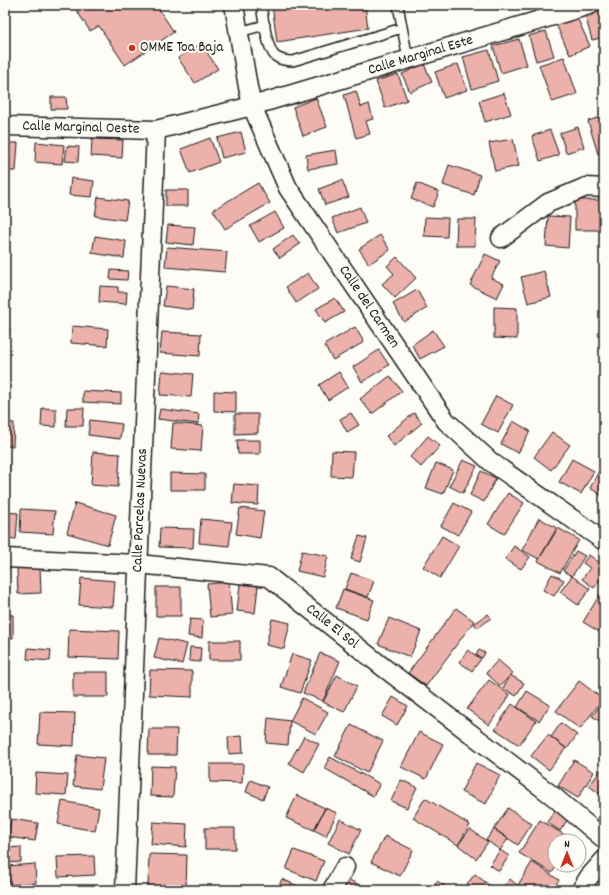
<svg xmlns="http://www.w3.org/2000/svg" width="609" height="895" font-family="Dekko,sans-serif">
<rect width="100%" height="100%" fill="#fdfcf7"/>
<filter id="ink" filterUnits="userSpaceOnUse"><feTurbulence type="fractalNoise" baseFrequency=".025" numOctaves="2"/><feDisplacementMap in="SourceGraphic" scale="8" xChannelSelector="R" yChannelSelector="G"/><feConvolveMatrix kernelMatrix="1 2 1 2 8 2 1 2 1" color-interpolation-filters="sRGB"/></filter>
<g filter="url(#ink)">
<path fill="#ecb1aa" stroke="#1c1c1c" d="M73,5h83l18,27 -49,33 -26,-39 -9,5z
M272,5h93l3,23 -91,14z
M604,10v27l-12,3 -7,-25z
M574,11l16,35 -20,9 -16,-35z
M546,31l8,25 -18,5 -7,-25z
M519,39l8,26 -26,8 -8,-27z
M201,43l17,26 -23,14 -17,-25z
M489,50l9,31 -26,8 -9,-32z
M564,57l13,37 -25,8 -13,-37z
M424,64l8,18 -22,10 -8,-18z
M458,64l9,26 -23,8 -9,-26z
M398,74l9,26 -22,8 -9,-27z
M356,91l5,16 8,-3 4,15 -7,2 4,13 -14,4 -12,-43z
M504,93l7,21 -26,8 -6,-21z
M51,97h15l1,12h-16z
M316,98l11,29 -24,9 -10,-29z
M604,116v36l-6,2 -10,-33z
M578,127l6,20 -18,6 -6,-20z
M550,130l9,25 -19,6 -8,-25z
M241,132l5,20 -24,6 -5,-20z
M210,138l9,24 -29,11 -9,-24z
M92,139l31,1 -1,18 -31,-2z
M513,139l6,27 -24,5 -6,-28z
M36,142l28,3 -2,19 -27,-2z
M5,143h13l-2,28h-11z
M67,146l12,1 -1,15 -13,-1z
M336,150l2,14 -30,5 -2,-14z
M449,165l31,10 -6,20 -31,-10z
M71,178l23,3 -2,16 -23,-2z
M342,180l7,17 -24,8 -6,-16z
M258,183l12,20 -45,26 -12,-19z
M417,183l22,9 -6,15 -22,-8z
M166,190h22v16h-22z
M98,197l30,4 -3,19 -30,-4z
M575,200h29v30h-29z
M360,207l6,16 -28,10 -6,-15z
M275,212l9,16 -25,14 -9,-16z
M548,216l22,1 -2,31 -22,-2z
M425,217l23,1 -1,19 -23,-1z
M457,219h19l-1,27h-19z
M168,225l27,2 -2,18 -27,-3z
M293,235l7,9 -20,14 -7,-9z
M380,235l10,15 -21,14 -10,-15z
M95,236l31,5 -2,17 -32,-5z
M167,247l60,5 -2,20 -60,-5z
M485,254l15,7 -9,17 13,6 -7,14 -27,-13z
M397,257l19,21 -21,20 -13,-14 12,-10 -7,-8z
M111,270l17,1 -1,9 -17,-1z
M544,271l7,26 -23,6 -7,-26z
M308,273l10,16 -22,14 -10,-16z
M100,286l18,1v5h9l-1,12 -27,-2z
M166,286l28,3 -2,21 -29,-4z
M417,290l10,18 -23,14 -11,-18z
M335,298l9,14 -19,11 -9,-14z
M494,307l23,1v31l-23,-1z
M72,326l36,3 -1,17 -36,-3z
M355,327l9,15 -31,18 -9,-15z
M5,328l5,1 -1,7h-4z
M433,330l11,16 -24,13 -8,-14z
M162,332l39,2 -1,22 -40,-3z
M379,350l10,15 -27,17 -9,-15z
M162,371l31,3 -2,23 -31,-2z
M339,372l9,15 -20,13 -9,-15z
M390,376l12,15 -30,23 -12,-15z
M83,391l38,2v11l-38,-2z
M214,391l22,1v20l-22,-1z
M496,396l17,9 -15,28 -17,-9z
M42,408l14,1v18l-15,-1z
M67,408h17l-1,18h-17z
M160,409l39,5 -1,10 -40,-5z
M351,413l8,12 -12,7 -7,-13z
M414,413l8,10 -28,23 -8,-10z
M235,414h23v19l-23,1z
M90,420l32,4 -2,15 -32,-4z
M513,421l17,10 -12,22 -17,-9z
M5,422l9,1 -1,23h-8z
M173,423l30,3 -2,25 -30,-2z
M552,432l18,13 -19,25 -17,-13z
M428,436l12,10 -19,21 -11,-10z
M237,440h23v14h-22z
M332,451l22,1 -2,25 -21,-1z
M93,452l27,2 -2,33 -27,-2z
M572,459l22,12 -13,23 -22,-12z
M463,460l14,6 -14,27 -14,-7z
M436,463l17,7 -10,24 -17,-6z
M5,466h4l-1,26 -3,-1z
M481,471l15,7 -12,24 -14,-7z
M599,471l5,3v23l-14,-9z
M170,473l35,1v16h-35z
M234,484l25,2 -1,19 -26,-2z
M508,493l16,10 -20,31 -16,-10z
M75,503l41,12 -8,30 -41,-12z
M454,503l17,9 -13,23 -17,-9z
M240,508l24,3 -4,27 -24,-4z
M21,509l34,2 -2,23 -33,-2z
M5,512l13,1 -2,26 -11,-1z
M539,518l18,10 -18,31 -17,-9z
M201,519l31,3 -3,24 -30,-3z
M160,528l34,1 -1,19 -34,-1z
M558,528l21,12 -19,33 -22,-12z
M359,536l8,2 -7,24 -9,-3z
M442,536l17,10 -19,32 -17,-11z
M514,546l16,11 -9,12 -16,-10z
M302,551l26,5 -5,21 -26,-6z
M576,551l9,5 -13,20 -9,-5z
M589,555l15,11v9l-10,13 -12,-9 8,-11 -7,-5z
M40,567l1,26 -23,1 -1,-26z
M351,573l23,8 -6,16 -23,-8z
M552,574l12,6 -10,16 -11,-6z
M572,576l18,13 -12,16 -18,-13z
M81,578l34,3 -2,26 -34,-2z
M229,582l3,33 -22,2 -3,-33z
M240,584l18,2 -3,27 -18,-2z
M156,587h25v29h-25z
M604,588v40l-3,5 -18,-11z
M343,589l31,11 -7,19 -31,-11z
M456,608l18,13 -48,65 -18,-13z
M488,614l3,4 -13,10 -4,-4z
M5,615h8v23h-8z
M389,618l32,13 -11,26 -32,-13z
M190,619l13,1 -1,18 -14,-2z
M272,619l18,4 -6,26 -18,-4z
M69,629l50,2 -1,28 -50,-2z
M159,638l28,6 -5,20 -28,-6z
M209,641h31v19h-31z
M190,647l11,1 -1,14 -11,-1z
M28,648l23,2 -1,11 -23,-2z
M468,650l13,9 -9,12 -13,-9z
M479,650l6,3 -3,5 -6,-3z
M320,653l20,8 -17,40 -20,-8z
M292,654l20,6 -12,33 -19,-6z
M498,660l15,13 -13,13 -14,-13z
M150,670l42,1v26l-43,-2z
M73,672h35v25h-35z
M337,675l20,11 -13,26 -21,-10z
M510,675l14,8 -8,13 -13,-8z
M489,680l21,15 -21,30 -22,-16z
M579,681l24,18 -23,30 -24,-18z
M527,691l23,14 -11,16 -22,-14z
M393,697l15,9 -11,19 -15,-9z
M302,698l26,14 -12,22 -26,-13z
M604,701v23l-12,-8z
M512,704l24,17 -17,24 -24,-16z
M40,712l35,1 -1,33 -36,-2z
M268,718l22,3 -2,24 -22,-2z
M561,723l16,12 -10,14 -16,-12z
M351,725l32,16 -16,32 -32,-17z
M149,729h28l-1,26h-28z
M419,732l24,12 -17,35 -25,-12z
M548,735l18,13 -17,22 -18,-14z
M242,736l1,17 -14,1 -1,-17z
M304,736l15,8 -15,28 -15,-9z
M77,755l27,3 -4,31 -27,-3z
M330,757l50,27 -7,12 -49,-28z
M574,760l20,12 -16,26 -20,-12z
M476,763l24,12 -14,29 -25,-12z
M210,764h33l-1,19 -32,-1z
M151,766l24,1 -2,30 -23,-1z
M604,766v31l-15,-11z
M36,773l32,2 -2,20 -31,-2z
M250,780l18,7 -5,12 -17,-7z
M401,780l16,7 -10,21 -16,-7z
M297,795l28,13 -11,22 -28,-12z
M425,798l45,27 -12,20 -45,-27z
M62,801l37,7 -4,23 -37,-7z
M559,805l13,8 -12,18 -13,-9z
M325,808l12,5 -11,23 -12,-6z
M508,808l24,16 -14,21 -24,-16z
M11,819l27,4 -3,18 -27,-4z
M340,819l21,11 -12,24 -21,-11z
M540,820l33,20 -1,1h-17v24h2l-5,8 -33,-20z
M153,822l34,2 -1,23 -35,-3z
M205,828h30v21h-30z
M470,829l18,13 -12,17 -18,-14z
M494,829l14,10 -8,11 -14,-10z
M385,836l28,14 -13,26 -29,-14z
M21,847v15l-16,1v-15z
M294,850l30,11 -8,20 -30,-12z
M500,850l9,6 -10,15 -9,-6z
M149,854l38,1 -1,34 -38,-1z
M94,856l1,19 -37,2 -1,-20z
M532,862l27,18 -7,10h-28l-6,-5z
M35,864l1,19 -27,2 -2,-19z
M475,874l20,16h-20l-8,-6z
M343,877l23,11 -1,2h-29z
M282,879l18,8 -1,3h-22z
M510,879l13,11h-22z
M437,881l14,9h-19z
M5,888l24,2h-24z"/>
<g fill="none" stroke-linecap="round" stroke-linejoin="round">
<g stroke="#1c1c1c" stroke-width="12">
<path id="lane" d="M261,5c2,12 6,44 14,51 5,4 12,5 18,5l109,-33
M398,5l10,54
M239,32l26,-7"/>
</g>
<g stroke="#1c1c1c" stroke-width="21">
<g id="street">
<path id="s1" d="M234,5l14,82 4,19 36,82 158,233 45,41 113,79"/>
<path id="s2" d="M5,126l151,4 96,-24 338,-101"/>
<path d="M501,238l47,-35 38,-16 18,1"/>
<path id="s3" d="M5,558l133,6 131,13 114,90 170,129 51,43"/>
<path id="s4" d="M125,890l31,-760"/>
<path d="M332,890l13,-23"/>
<path d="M581,890l8,-13 15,-17"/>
</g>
</g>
<use href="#lane" stroke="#fdfcf7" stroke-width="9"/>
<use href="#street" stroke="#fdfcf7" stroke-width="18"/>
</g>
</g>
<circle fill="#c8321e" stroke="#fdfcf7" stroke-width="1.5" cx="132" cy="48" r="4"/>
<g text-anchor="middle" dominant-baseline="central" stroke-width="4" stroke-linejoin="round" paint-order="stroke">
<g font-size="15" fill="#1c1c1c" stroke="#fdfcf7" text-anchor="start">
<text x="140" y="48">OMME Toa Baja</text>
</g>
<g font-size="15" fill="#1c1c1c" stroke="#fdfcf7">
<text stroke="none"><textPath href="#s2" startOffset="426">Calle Marginal Este</textPath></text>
<text stroke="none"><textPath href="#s2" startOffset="76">Calle Marginal Oeste</textPath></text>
<text stroke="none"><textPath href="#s1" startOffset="336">Calle del Carmen</textPath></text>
<text stroke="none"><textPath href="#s4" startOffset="380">Calle Parcelas Nuevas</textPath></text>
<text stroke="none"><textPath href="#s3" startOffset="345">Calle El Sol</textPath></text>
</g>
</g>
<rect width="609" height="895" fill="none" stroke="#fdfcf7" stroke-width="20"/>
<rect x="10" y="10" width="589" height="875" fill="none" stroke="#1c1c1c" stroke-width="1.5" filter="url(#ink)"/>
<g transform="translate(567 853)"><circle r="19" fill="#fdfcf7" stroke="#a3a29f"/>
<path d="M0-3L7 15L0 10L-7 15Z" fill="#c8321e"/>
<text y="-6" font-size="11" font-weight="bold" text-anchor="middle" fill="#1c1c1c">N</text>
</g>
</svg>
